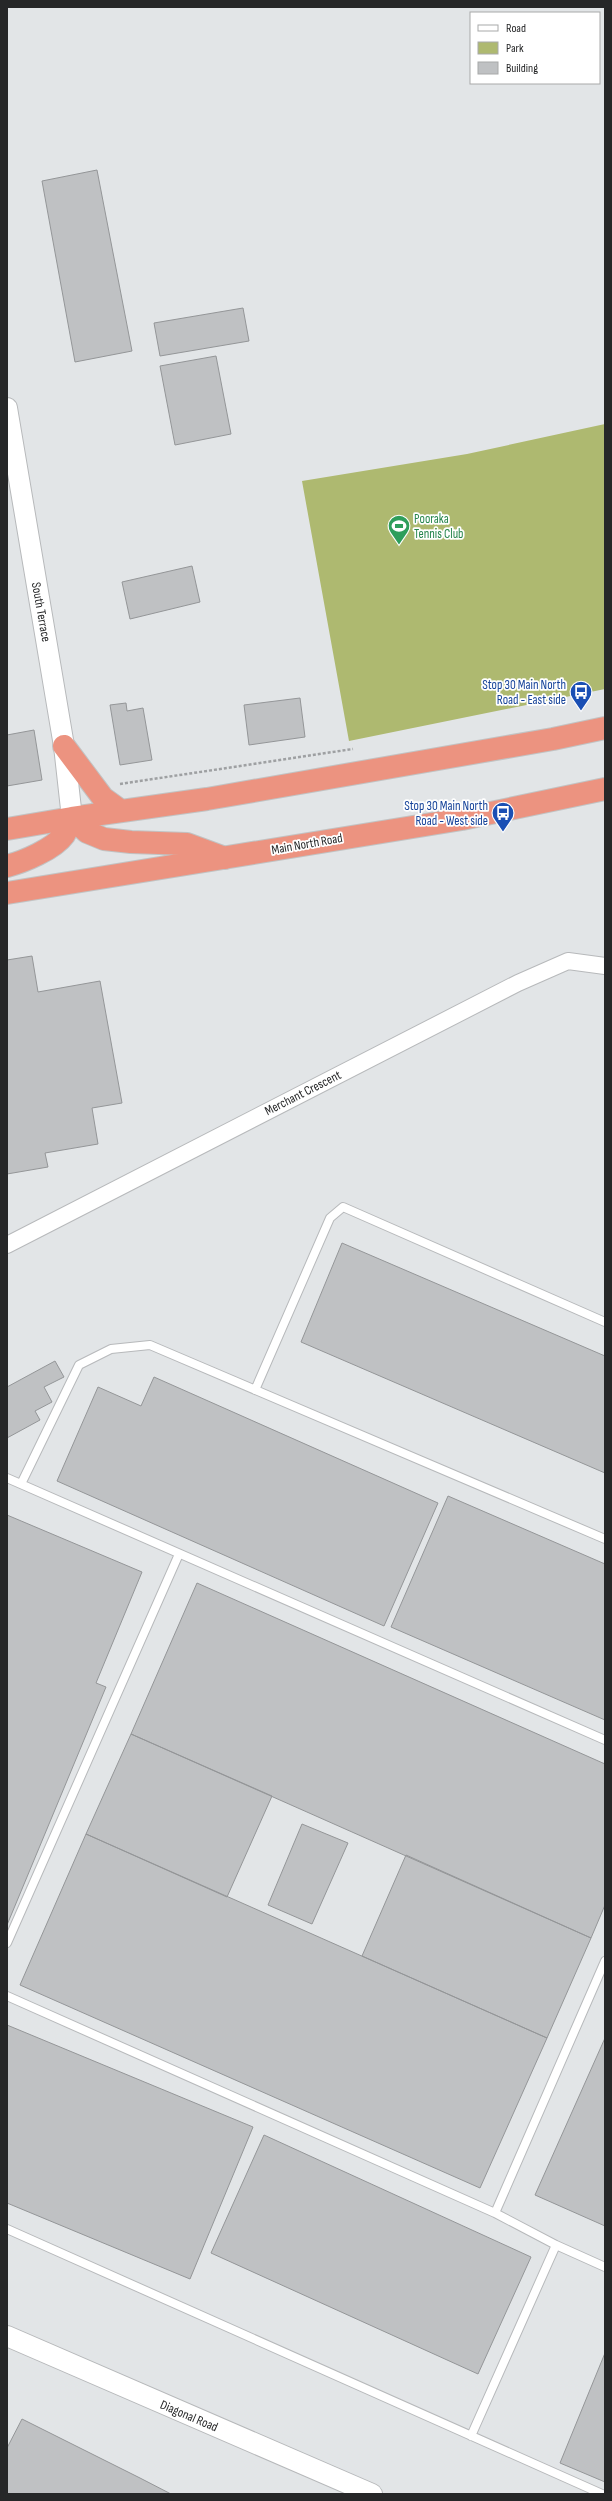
<svg xmlns="http://www.w3.org/2000/svg" width="612" height="2501" font-family="'Sofia Sans Condensed',sans-serif">
<rect width="100%" height="100%" fill="#e2e5e7"/>
<path fill="#aeb970" d="M605,424v265l-256,52 -47,-260 165,-27z"/>
<path fill="#bfc1c3" stroke="#949698" d="M97,170l35,181 -57,11 -33,-181z
M243,308l6,33 -89,15 -6,-33z
M216,356l15,78 -56,11 -15,-79z
M192,566l8,36 -70,17 -8,-37z
M300,698l5,39 -56,8 -5,-40z
M126,703l1,8 16,-3 9,52 -32,5 -10,-60z
M34,730l8,50 -35,6v-51z
M32,956l6,36 62,-11 22,122 -30,5 6,36 -53,9 3,14 -41,7v-214z
M342,1243l263,113v117l-304,-131z
M55,1361l9,16 -20,10 8,15 -17,9 5,9 -33,18v-51z
M154,1377l284,126 -54,123 -327,-145 41,-94 43,19z
M448,1496l157,68v156l-214,-93z
M7,1515l135,57 -46,111 10,4 -99,238z
M197,1583l408,181v141l-14,33 -460,-204z
M131,1734l141,62 -45,101 -141,-63z
M302,1824l46,19 -36,81 -44,-19z
M86,1834l461,204 -67,150 -460,-203z
M406,1855l185,83 -44,100 -185,-82z
M7,2025l246,102 -63,152 -183,-76z
M605,2038v188l-70,-31z
M264,2135l267,122 -53,117 -267,-121z
M605,2353v129l-45,-19z
M22,2419l118,59 31,16h-164v-46z"/>
<g fill="none" stroke-linecap="round" stroke-linejoin="round">
<g stroke="#b7b9bb" stroke-width="10">
<path id="service" d="M255,1390l75,-172 13,-11 262,115
M7,1478l598,262
M21,1484l58,-119 32,-16 39,-4 455,194
M7,1943l172,-389
M7,1996l488,217 61,32 49,22
M495,2213l110,-252
M7,2229l595,265
M471,2436l85,-191"/>
</g>
<g stroke="#b7b9bb" stroke-width="18">
<path id="minor" d="M7,1245l511,-262 50,-22 37,5"/>
</g>
<g stroke="#b7b9bb" stroke-width="22">
<path id="tertiary" d="M7,408l57,338 8,72
M7,2336l365,158"/>
</g>
<g stroke="#c2c3c3" stroke-width="24">
<path id="trunk" d="M64,746l39,52 18,13
M72,818l15,14 17,7 27,3 56,2 38,14
M7,829l65,-11 135,-19 346,-60 52,-11
M7,866c16,-4 47,-17 57,-31 3,-5 6,-12 8,-17
M7,893l455,-74 143,-30"/>
</g>
<path stroke="#9ea0a2" stroke-width="2.5" stroke-dasharray="3 2" stroke-linecap="butt" d="M120,784l233,-35"/>
<use href="#service" stroke="#fff" stroke-width="8"/>
<use href="#minor" stroke="#fff" stroke-width="16"/>
<use href="#tertiary" stroke="#fff" stroke-width="20"/>
<use href="#trunk" stroke="#ec9380" stroke-width="22"/>
</g>
<defs>
<g id="stadium-pin" transform="scale(1.15)"><path d="M0 17L-7.5 6A9.5 9.5 0 1 1 7.5 6Z" fill="#2e9e5b" stroke="#fff"/><path d="M0-5a6.5 5 0 1 0 0 10a6.5 5 0 1 0 0-10ZM-3.5-1.8h7v3.6h-7Z" fill="#fff"/></g>
<g id="bus-pin" transform="scale(1.15)"><path d="M0 17L-7.5 6A9.5 9.5 0 1 1 7.5 6Z" fill="#1a4fb4" stroke="#fff"/><path d="M-5-6H5V4H4V6H2V4H-2V6H-4V4H-5ZM-3.5-4V0h7V-4ZM-3.5 1.2v1.5H-2V1.2ZM2 1.2v1.5H3.5V1.2Z" fill="#fff"/></g>
</defs>
<g fill-rule="evenodd">
<use href="#stadium-pin" x="399" y="526"/>
<use href="#bus-pin" x="581" y="692"/>
<use href="#bus-pin" x="503" y="813"/>
</g>
<g text-anchor="middle" dominant-baseline="central" stroke-width="3.5" stroke-linejoin="round" paint-order="stroke">
<g font-size="13" fill="#27864d" stroke="#fff" text-anchor="start">
<text x="414" y="519">Pooraka<tspan x="414" dy="15">Tennis Club</tspan></text>
</g>
<g font-size="13" fill="#262728" stroke="#fff">
<text transform="translate(41 612) rotate(80)">South Terrace</text>
<text transform="translate(307 844) rotate(-10)">Main North Road</text>
<text transform="translate(303 1093) rotate(-27)">Merchant Crescent</text>
<text transform="translate(189 2416) rotate(23)">Diagonal Road</text>
</g>
<g font-size="13" fill="#164399" stroke="#fff" text-anchor="end">
<text x="566" y="685">Stop 30 Main North<tspan x="566" dy="15">Road - East side</tspan></text>
<text x="488" y="806">Stop 30 Main North<tspan x="488" dy="15">Road - West side</tspan></text>
</g>
</g>
<rect width="612" height="2501" fill="none" stroke="#262728" stroke-width="16"/>
<rect x="470" y="12" width="130" height="72" fill="#ffffff" stroke="#a8a9a9"/>
<rect x="478" y="25" width="20" height="6" fill="#ffffff" stroke="#a8a9a9"/>
<text x="506" y="32" font-size="12" fill="#262728">Road</text>
<rect x="478" y="42" width="20" height="12" fill="#aeb970" stroke="#a8a9a9"/>
<text x="506" y="52" font-size="12" fill="#262728">Park</text>
<rect x="478" y="62" width="20" height="12" fill="#bfc1c3" stroke="#a8a9a9"/>
<text x="506" y="72" font-size="12" fill="#262728">Building</text>
</svg>
